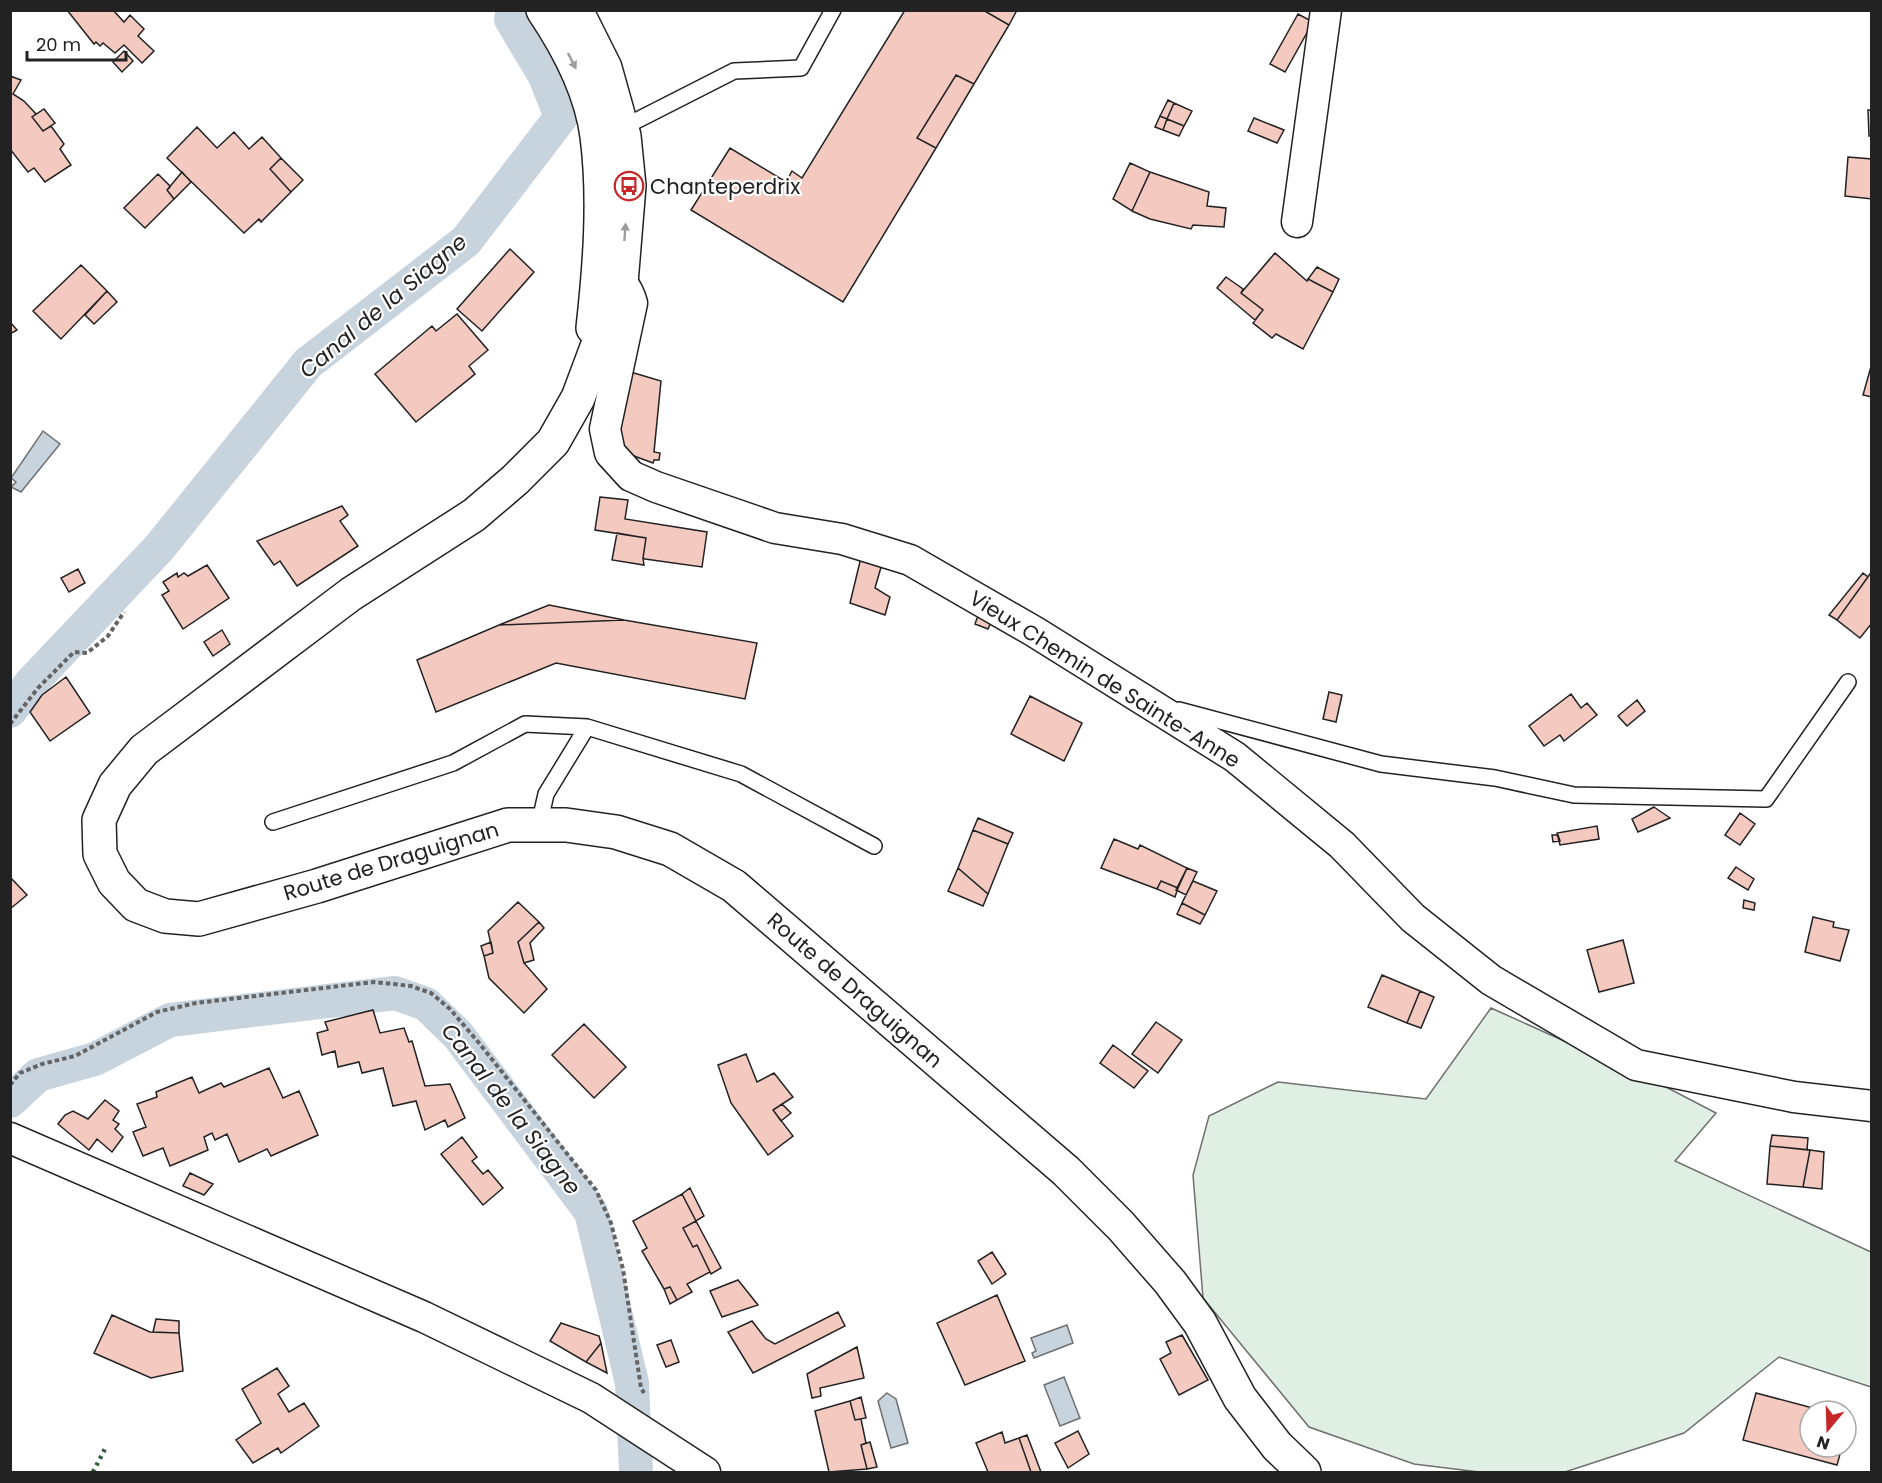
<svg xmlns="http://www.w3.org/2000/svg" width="1882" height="1483" font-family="Poppins,sans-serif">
<rect width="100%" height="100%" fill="#fff"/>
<path fill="#e0efe3" stroke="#6f6f6f" stroke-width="1.5" d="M1491,1008l175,79 50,26 -41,48 196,91v135l-92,-30 -95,76 -119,39h-86l-65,-8 -105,-37 -106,-129 -10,-123 16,-59 69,-34 148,17z"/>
<path fill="#c7d3dd" stroke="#6f6f6f" stroke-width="1.5" d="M43,431l17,13 -39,48 -10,-5 5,-5 -5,-4z
M1067,1325l6,18 -39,15 -2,-5 4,-2 -5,-13z
M1064,1377l16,41 -20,8 -16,-41z
M887,1393l9,6 12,44 -17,5 -13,-47z"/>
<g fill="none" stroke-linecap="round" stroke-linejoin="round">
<path stroke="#c7d3dd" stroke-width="34" d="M10,711l20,-27 129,-136 149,-185 158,-122 95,-124 -16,-41 -34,-57
M10,1101l28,-26 57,-16 75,-39 225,-27 31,11 32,31 133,177 41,171 4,89"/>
</g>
<path fill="#f3c9c0" stroke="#222" stroke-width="1.5" d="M67,10h46l11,12 6,-7 14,14 -6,7 16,15 -12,12 -18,-18 -9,8 -12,-10 -3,3 -4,-4 -2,2z
M905,10h78l26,15 -35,59 -18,-9 -39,63 19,10 -93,154 -152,-92 39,-62 56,34 6,-11 10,7z
M983,10h34l-8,15z
M1298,14l15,8 -28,50 -15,-8z
M124,51l9,10 -11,11 -9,-10z
M956,75l18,9 -38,64 -19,-10z
M10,76l11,4 -8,14 11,7 12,13 -4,3 11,14 8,-5 13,18 -4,5 11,16 -26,17 -11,-14 -6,4 -18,-23z
M1168,100l6,3 -7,16 -7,-3z
M1174,103l18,8 -8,15 -17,-7z
M44,109l11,14 -12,8 -11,-14z
M1868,110h4v26h-3z
M1160,116l7,3 -4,11 -8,-3z
M1254,118l30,12 -7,13 -29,-12z
M1167,119l17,7 -5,10 -16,-6z
M197,127l20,21 17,-16 15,17 13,-12 19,21 -11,11 21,23 -30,30 -2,-3 -15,14 -77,-75z
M1848,157l24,2v40l-27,-3z
M281,158l22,22 -12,12 -21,-23z
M1130,163l20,9 -18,39 -19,-12z
M182,172l9,10 -17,17 -7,-9z
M1150,172l59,20 -2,14 19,2 -2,19 -31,-2 -2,4 -41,-10 -18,-8z
M158,174l11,11 1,2 -3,3 7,9 -29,29 -21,-20z
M510,249l24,23 -52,59 -25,-22z
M1275,253l32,28 1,-2 25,13 -30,57 -27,-15 -4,4 -19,-15 10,-13 -22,-17z
M81,265l26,26 -46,48 -28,-28z
M1317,267l22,12 -6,13 -25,-13z
M1226,277l17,12 -2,4 22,17 -8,10 -38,-32z
M107,291l10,11 -23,22 -9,-9z
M457,314l31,36 -19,16 6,8 -59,48 -41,-48 57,-48 4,5z
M10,322l7,8 -7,4z
M1872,363v34l-9,-2z
M624,370l37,11 -7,71 6,1 -1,7h-5l-1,3 -27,-10 -13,-17z
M600,497l28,3 -3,19 82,13 -5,35 -57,-8 -2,-1 3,-20 -51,-8z
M342,506l6,9 -8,6 18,25 -61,40 -17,-25 -6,4 -17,-24z
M617,533l29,5 -3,20 1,7 -32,-5z
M863,549l21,8 -9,31 15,9 -5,18 -35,-12z
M207,565l22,33 -46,31 -21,-34 7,-4 -6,-9 14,-9 1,4 6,-4 4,3z
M78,569l7,14 -16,9 -8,-14z
M1872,571v52l-12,15 -23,-18z
M1863,573l5,4 -31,43 -8,-5z
M549,605l75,15 -125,5z
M980,610l13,7 -5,12 -13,-5z
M624,620l133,23 -12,56 -189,-36 -120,49 -19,-52 82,-35z
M222,630l8,14 -17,12 -9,-14z
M66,677l24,36 -40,28 -20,-29 12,-17z
M1329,692l13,3 -6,27 -13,-3z
M1571,694l10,14 6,-5 10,12 -33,26 -4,-6 -16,11 -15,-20z
M1030,696l52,27 -18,38 -53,-27z
M1637,700l8,11 -18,15 -9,-10z
M1654,807l16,11 -32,14 -6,-13z
M1740,813l15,11 -15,21 -15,-10z
M978,818l35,15 -5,11 -35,-14z
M1597,826l2,13 -39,6 -3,-12z
M973,830l35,14 -20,50 -30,-26z
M1552,835h6l2,6 -7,1z
M1114,839l24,10 2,-4 47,23 -9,20 -17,-7 -4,8 -56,-21z
M1736,867l18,12 -6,11 -20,-12z
M958,868l30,26 -5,12 -35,-15z
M1187,868l10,4 -11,23 -10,-5z
M10,877l17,18 -17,14z
M1161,881l17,7 -3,9 -18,-8z
M1193,881l24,10 -12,24 -23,-12z
M1744,900l11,3 -1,7 -11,-2z
M518,902l21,20 -21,20 6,21 23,26 -23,24 -35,-35 -5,-22 9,-3 -5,-22z
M1182,903l23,12 -5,9 -23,-10z
M1813,917l21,5 -1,5 16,3 -9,31 -35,-9z
M539,922l5,6 -14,15 4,17 -10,3 -6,-21z
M1623,940l11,43 -35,9 -12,-42z
M491,942l2,11 -9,3 -3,-10z
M1382,975l38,16 -13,32 -39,-16z
M1420,991l14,6 -13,31 -14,-5z
M373,1010l7,23 24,-5 5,14 3,-1 13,45 25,-2 15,34 -17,9 -3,-7 -20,10 -9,-29 -23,5 -10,-38 -21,5 -3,-11 -21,5 -3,-16 -13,4 -5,-22 11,-3 -3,-8z
M1156,1022l26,18 -24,33 -26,-19z
M584,1024l42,43 -32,31 -42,-43z
M1113,1045l35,26 -14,17 -34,-25z
M746,1054l11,28 17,-9 19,24 -20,13 20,26 -25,19 -37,-52 -13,-38z
M269,1068l14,30 16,-7 19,44 -47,21 -4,-7 -28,13 -12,-28 -12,6 -3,-7 -8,4 4,13 -38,16 -7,-18 -20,8 -10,-24 13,-5 -9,-23 20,-7 -1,-5 36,-15 7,16 22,-10 3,4z
M105,1100l14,11 -6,9 6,4 -4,5 8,8 -11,15 -15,-13 -8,11 -31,-26 7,-9 8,-4 15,8z
M782,1104l9,9 -10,8 -8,-11z
M1772,1135l36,3 -1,12 -37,-4z
M462,1137l15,20 -5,4 11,13 5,-4 15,18 -20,17 -42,-51z
M1770,1146l40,4 -7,37 -36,-3z
M1810,1150l14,2 -2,37 -19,-2z
M190,1173l23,11 -9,11 -21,-9z
M690,1188l14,28 -8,5 -14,-27z
M682,1194l14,27 -13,7 10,19 4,-2 13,27 -23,12 5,8 -15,8 -7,-13 -6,2 -22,-38 5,-3 -14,-27z
M696,1221l25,47 -10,6 -14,-29 -4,2 -10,-19z
M992,1252l14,22 -14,10 -14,-23z
M738,1280l20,25 -36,12 -12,-26z
M670,1287l7,13 -7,4 -6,-15z
M997,1295l28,66 -60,24 -28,-62z
M838,1312l7,14 -92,47 -25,-41 24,-11 14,18 9,5z
M112,1315l38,17 29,1 4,38 -32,7 -57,-25z
M156,1319l23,2v12l-26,-1z
M561,1323l38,13 2,7 -15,19 -36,-21z
M1182,1335l26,45 -29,15 -19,-36 11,-6 -5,-11z
M671,1340l8,22 -13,5 -9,-22z
M601,1343l6,30 -21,-11z
M857,1347l7,31 -44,10 1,8 -9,2 -5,-24z
M277,1368l12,18 -11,8 11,18 15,-9 15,23 -38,27 -3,-5 -25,15 -17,-23 25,-17 -19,-34z
M1756,1393l68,18h-14v36h32l-5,18 -94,-25z
M861,1397l5,21 -11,2 -5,-19z
M850,1401l5,19 6,-1 5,24 -5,2 6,24 -38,3 -14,-61z
M1078,1431l11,23 -21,14 -13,-25z
M1002,1432l3,11 14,-5 12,34h-43l-12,-29z
M1027,1435l14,37h-10l-12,-34z
M870,1442l7,25 -10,2 -6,-24z"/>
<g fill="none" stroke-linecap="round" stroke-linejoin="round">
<g stroke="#222" stroke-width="18">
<path id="service" d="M618,130l116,-59 67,-3 32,-58
M1179,710l202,54 114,14 79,17 192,4 82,-117
M273,822l180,-59 72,-39 62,3
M539,825l7,-31 41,-67 154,47 133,72"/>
</g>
<g stroke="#222" stroke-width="33">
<path id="minor" d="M1297,222l29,-212
M604,274c16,2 24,15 28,29l-27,126 5,24 21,23 25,11 119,41 67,11 68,21 125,72 200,125 107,88 71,73 78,62 145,85 158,32 78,9
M10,1138l414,179 167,81 114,74"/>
</g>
<g stroke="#222" stroke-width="36">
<path id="primary" d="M543,10c25,37 48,81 54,126 8,62 3,129 -4,192
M576,10l29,58 19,68 5,50 -8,97 -43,115 -25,44 -38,38 -41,35 -123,79 -207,156 -29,35 -16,35 1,34 14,28 22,23 29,11 34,3 118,-33 191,-61h58l50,7 54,17 64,37 332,285 55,55 49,56 30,41 40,75 37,48 27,26"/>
</g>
<path stroke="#646464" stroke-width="4" stroke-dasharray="4.5 3" stroke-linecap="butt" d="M10,724l28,-36 36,-36 13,1 21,-17 16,-24
M10,1085l10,-12 22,-9 33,-8 82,-44 39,-9 178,-21 37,4 20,7 19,16 29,34 117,147 15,33 12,46 18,119 3,5"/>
<use href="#service" stroke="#fff" stroke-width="15"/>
<use href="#minor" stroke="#fff" stroke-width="30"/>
<use href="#primary" stroke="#fff" stroke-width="33"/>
<path stroke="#2f5e38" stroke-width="4.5" stroke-dasharray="3 4.5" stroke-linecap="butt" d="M93,1472l13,-25"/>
</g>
<defs><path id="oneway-solid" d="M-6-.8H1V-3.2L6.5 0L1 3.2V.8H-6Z" transform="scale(1.5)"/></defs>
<g fill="#9c9c9c">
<use href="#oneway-solid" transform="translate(572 61) rotate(63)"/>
<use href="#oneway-solid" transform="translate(625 232) rotate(-86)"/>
</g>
<defs>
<g id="bus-ring" transform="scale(1.5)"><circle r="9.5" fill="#fff" stroke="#c62828" stroke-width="1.5"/><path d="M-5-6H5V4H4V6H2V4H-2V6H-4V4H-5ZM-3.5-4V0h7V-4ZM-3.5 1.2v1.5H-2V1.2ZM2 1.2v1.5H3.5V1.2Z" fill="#c62828"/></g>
</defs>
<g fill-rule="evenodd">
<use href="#bus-ring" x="629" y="186"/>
</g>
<g text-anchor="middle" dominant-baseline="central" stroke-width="4.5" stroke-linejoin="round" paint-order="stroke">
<g font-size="21" fill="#222" stroke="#fff" text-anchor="start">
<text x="650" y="186">Chanteperdrix</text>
</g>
<g font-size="21" fill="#222" stroke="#fff">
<text transform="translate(1105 679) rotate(32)">Vieux Chemin de Sainte-Anne</text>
<text transform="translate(391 861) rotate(-17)">Route de Draguignan</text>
<text transform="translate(855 990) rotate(41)">Route de Draguignan</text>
</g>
<g font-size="22" font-style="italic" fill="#222" stroke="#fff">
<text transform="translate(383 306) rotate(-40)">Canal de la Siagne</text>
<text transform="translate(511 1109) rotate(52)">Canal de la Siagne</text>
</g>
</g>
<rect width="1882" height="1483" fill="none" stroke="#222222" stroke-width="24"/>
<g transform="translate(1828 1429) rotate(199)"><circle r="28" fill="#ffffff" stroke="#a7a7a7" stroke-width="1.5"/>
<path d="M0-4.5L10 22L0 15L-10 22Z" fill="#c62828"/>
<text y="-9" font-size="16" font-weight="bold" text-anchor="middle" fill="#222222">N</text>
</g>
<path d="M27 51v9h99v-9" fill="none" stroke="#222222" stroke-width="3"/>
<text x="36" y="51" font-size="18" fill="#222222" stroke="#ffffff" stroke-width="4.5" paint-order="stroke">20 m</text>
</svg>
